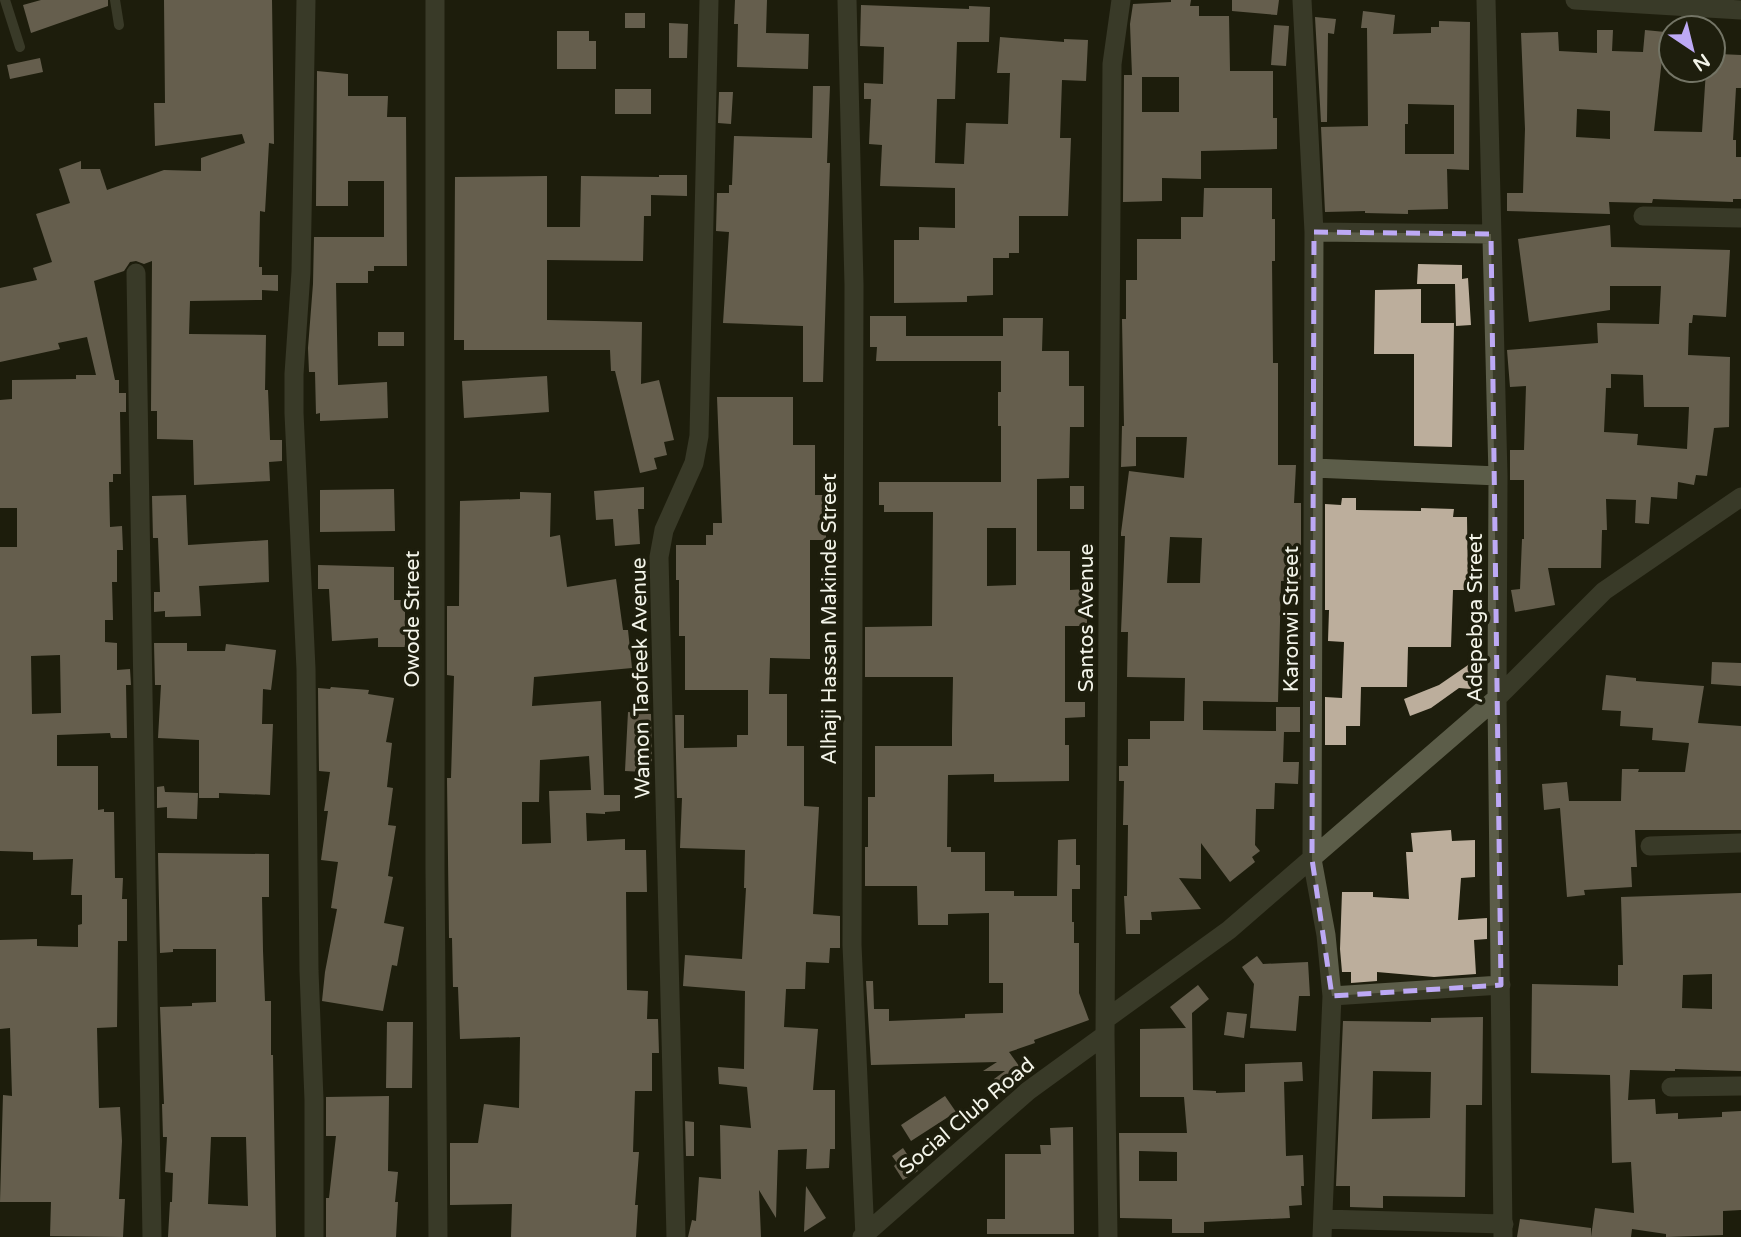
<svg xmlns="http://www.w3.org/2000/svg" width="1741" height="1237" font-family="'Varela Round',sans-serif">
<rect width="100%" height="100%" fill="#1e1e0d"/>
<path fill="#bcae9c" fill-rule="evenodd" d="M41,0h67v6l-77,27 -8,-28z
M164,0h108l2,144 -5,-1 -4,69 -5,-1 -1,56h3v8h16v16l-16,-1v10l-72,1 -1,33 77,1 -1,55h3l2,50h12v21l-13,1 1,19 -76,4 -1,-45 -36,-1v-28h-6l1,-150 -8,3 -8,-3 -6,1 -6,9 -30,10 21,99h4v13h7v19h-6l1,62h-8v8h-4l1,45 12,-1 1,24h-6v32h-5l1,38h-8v22l12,1v27l13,-1 1,16h-5l1,53h-16l-1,-5 -53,2v31h41v44l6,-1v3h10l1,66h8l-1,21h5v42h-9l-1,86 -20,1 2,80 21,-1 2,34 -3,58h6l-2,38 -73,-1 1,-34h-51l3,-107 9,1 -2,-68 -10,1v-89l37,-1v7l41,1v-22l4,-1v-29h-11l2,-36 -40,1v-8l-33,-1v-304h17v-39h-17v-108l12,-1v-19l64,-1v-4h20l-9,-38 -29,6 2,6 -60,13v-74l37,-8 -4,-12 19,-6 -16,-48 34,-11 -11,-34 22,-8v8h19l7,21 57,-20 37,1v-13l44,-15 -3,-9 -87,12 -1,-43h11zM60,655l1,58 -29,1 -1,-58z
M735,0h32l-1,33 43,1 -1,35 -71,-2 1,-43h-4z
M1171,0h20l-1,6h9v10h30l1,55h43v47h4v31l-76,2v28l-39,-1v23l-39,1 1,-127h8l-2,-51 3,-20 38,-2zM1142,77h37v35h-37z
M1232,0h47l-2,15 -45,-4z
M861,5l108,4v-3l21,1 -1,35h-32l-2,57h-18l-2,64 29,1 2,-41 42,1 2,-51h-13l3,-36 64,5v-3l24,1 -2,41 -24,-1 -2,58h11l-3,78h-49v37h-10v5h-16v37l-26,1v6l-73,1v-63h25v-13l36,1v-40l-75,-2 2,-41 -13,-1 2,-45h-7v-16l19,1 1,-37 -24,-1z
M1363,11l32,4 -2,19 38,-1v-6h8v-6l31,1 -1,148 -22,-1 1,40 -40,1v4l-43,-1v-2l-40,1 -4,-85 47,-1 -1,-98h-6zM1408,104l46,1v49h-49v-30h3z
M625,13h20v15h-20z
M1315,17l21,2 -2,15 -6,-1 -1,89h-6z
M669,23l19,1 -1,34h-18z
M1274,25l15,1 -3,40 -15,-1z
M1597,30h16l-1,21 31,1 2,-22 20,2 -11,99 48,1 4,-62h7v-9h6v-7l22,1v33h-5l-3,52h3v17h5v42h-8v3l-80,-3 -1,4 -43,-1 1,12 -103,-3v-18h16l2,-64 -4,-96 37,-1 1,19 38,2zM1577,109l33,2v28l-34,-2z
M557,31h32v10h7v28h-39z
M40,58l3,14 -33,7 -3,-14z
M317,71l31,3v22h40l-1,21h19l1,149h-33v5h-6v12h-32l2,102 49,-3 1,36 -68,3v-8l-4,1 -1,-42h-6l-1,-24 5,-64 1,-47h70v-56h-36v25h-32z
M813,86h17l-3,77h3l-7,219h-20v-56l-80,-3 6,-91 -13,-1 1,-38h12v-8h3l2,-49 78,2z
M615,89h36v25h-36z
M719,92h14l-2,32 -13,-1z
M659,175h28v21l-36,-1v21h-7l-1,45 -96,-1v60l95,2 -1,62 18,-4 15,60 -10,2 3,13 -13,3 3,11 -17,4 -25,-102h-4l-1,-21h-146v-10h-10l1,-163 92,-1v51h33l1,-51 78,1z
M1204,188h68v31h3v42h-3l1,102h5v102h18l-2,38h7v77l-20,1 -3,121 -75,-1v29l73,1v-24h24v25h-16l-1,30h16l-1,22 -23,-1 -1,26h-18l-1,36 5,6 -8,6 3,5 -25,20 -29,-39v36l-22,-1 22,31 -50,3 1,8h-12v14h-14l-2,-38h3l1,-71h-5l1,-44h-5v-15h9v-27h22v-18h34l1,-43 -58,-1 1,-45h-7l4,-96h-4v-3l8,-62 55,7 3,-41h-51v29l-15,1 1,-41h2l-2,-107h4v-39h11v-41h44v-22h22zM1170,537l32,1 -2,45h-33z
M1610,225l1,22 119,3 -4,67 -33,-2 -1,8h-3l-1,32 42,2 -1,70 -15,1 -7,48 -11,-1 -2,10 -16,-3 -1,17 -26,-2 -2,27 -14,-1 1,-23 -30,-1 1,31h-5l-1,38h-53l7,37 -40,7 -4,-22 9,-1 2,-50h2v-59h-14v-30h14l2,-64 -16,1 -3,-37 91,-7 -1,-20 62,1 2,-38h-51v24l-81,12 -11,-83zM1611,374l32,1 1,32h45l-2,42 -50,-4 1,-11 -34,-2 2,-44h5z
M1418,264l44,1v14l6,-1 3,47 -15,1 -1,-42h-38z
M1421,289v34h33l-2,124 -38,-1v-92h-40l1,-64z
M870,316h36v20h97v-18h40l-1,33h27v35h15v41h-14l-1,51 -32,1v72h33v39l17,-1v37h-22v76h20v15l-20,1v27h4v36l-75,1v-8l-46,1 -1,72h4v5h34v39h29v5h43l1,-56 18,-1v26h4v24h-8v33h2v21h5v50l10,27 -55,20 1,3 -26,9 13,18 -13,1 10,12 -14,12 -11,-16 11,-8h-22l14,-9 -126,3 -5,-84h7l1,28h15v12l76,-3v-4l38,-1v-30h-14v-70l-41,1v11h-30l-1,-39h-52v-39h3v-50h7v-51h77v-15l1,-54h-88v-50l67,-1 1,-114h-49v-7h-5v-23h122v-56h-3v-34h3v-31h-125l1,-14h-7zM987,528h29v57l-29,1z
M378,332h26v14h-26z
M547,376l2,36 -85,6 -2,-37z
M717,397h76v48h22v50h11v45h-16v119l-40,-1 -1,36h18v52h17v60l15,1 -6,107 27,2v32h-10l-1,15 -23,-1 -1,27h-19l-2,38 34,2 -5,61h22v59h-5l-1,19 -23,1 1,-20 -29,1 -2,68 -17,-28 2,47h-73l4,-17 4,1 3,-44 22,2 -1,-54 31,3 -4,-41 -28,-3 -1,-17 26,2 1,-78 -62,-5 2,-31 57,4 4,-71h-2l1,-38 -65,-2 2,-50h-5l-2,-83h9v33l53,-1v-12h11v-45h-63v-54h-6v-56h-3v-35h30v-10h7v-12h9z
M1070,486h14v23h-14z
M644,487v22h-6l2,35 -25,2 -2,-27 -17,1 -2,-29z
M394,489l1,42 -75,1v-42z
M520,492l31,1 -1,44 10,-2 7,52 49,-8 7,51h5l4,38 -98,9 -2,29 69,-5 3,94h16v16l-15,1v2l-19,-1 1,28 38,-2v11h21l1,42h-21l1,98 21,1 -1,28h11l1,34h-7v38h-17l-2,61h6l-4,53h3l-2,32h-125l1,-33 -62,1v-62h28l6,-39 35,4 1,-71 -60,2 -2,-52h-5l-1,-49h-3l-2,-160h4l3,-102 -7,-1v-69h12l1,-105 60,-2zM589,756l2,34 -42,1 2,52 -29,1v-42h17l1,-42z
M186,495l2,50 80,-5 1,42 -70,4 2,30 -36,1v-6l-11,1v-20h6l-2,-54h-5l-1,-42z
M1342,498h14v12l65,1v-3l33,1 -1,8h14l1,73h-15l-2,57h-43l-1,40h-46l-1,39h-14v19h-21v-48l17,1 2,-56 -16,-1 1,-31h-4v-106l16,1z
M318,565l76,2v33h11v47h-27v-9l-46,3 -3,-52h-11z
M154,643h33v8h38l1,-7 50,6 -5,40 -8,-1 -1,35h11l-3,71 -51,-2v5h-20v-58l-41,-2 3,-53h-6z
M1712,662l29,1v23l-30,-2z
M1471,663v26l-12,-1 -28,20 -21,8 -6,-17 35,-14z
M1606,675l30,3v3l68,5 -6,37 43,3v104h-106l2,37h-6l1,20 -48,3 1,5 -18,2 -7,-89 -16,2 -2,-26 25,-2 2,19h52l1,-32h17l-1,3h47l4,-29 -37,-3 1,-12 -33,-2 1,-15 -19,-1z
M331,687l38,3 -1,4 26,4 -8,44 6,1 -5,44 6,1 -5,37 8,1 -8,50 5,1 -9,46 20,4 -7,39 -5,-1 -9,46 -61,-10 3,-29 12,-63 -6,-1 7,-46 -17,-2 7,-49h-4l6,-39 -11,-1 -1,-83 12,1z
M628,712l23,2 1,48h-6l-1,10 -20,-1z
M164,786l1,6 33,1 -1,26 -30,-1v-11l-10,1v-21z
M1451,830l1,11 23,-1v37l-14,1 -3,42 29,-2v21l-13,1 2,34 -42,3 -57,-5v9l-26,2v-11h-9l-2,-23 2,-57h31v5l36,2 -3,-47h7l-2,-19z
M158,853l111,1v43h-7l1,54 2,50h6v54h2l3,182h-108l2,-35h2l1,-29 -8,-1 2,-35h-4l-1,-33h2l-4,-97 32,-1v-3l24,-1v-53h-43v3l-13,1zM211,1137h35l2,69 -40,-2z
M1741,893v178l-66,-2v2l-45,-1 -2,30 27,-1 1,15 22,-1v6l44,-2v-5l19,-1v99l-18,1v24l-57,2v-3l-34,-5 -1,8h-40l4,-29 39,5 -3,-51 -19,1 -2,-88 -79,-2 1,-89 86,2v-21h5l-2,-68zM1712,974v35l-30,-1 1,-33z
M1257,956l6,8 45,-2 2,34h-11l-3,35 -46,-3 4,-44 -12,-17z
M1198,985l11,14 -17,14 1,77 23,1v2l29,-1v-28l57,-2 1,19 -19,1 2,74 17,-1 1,31h-3l1,19 -13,1 1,12 -86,4v11h-32v-14l-52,-1 -1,-85h68l-3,-36h-44v-68l46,-1 -16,-21zM1139,1151l38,1v29h-38z
M1227,1012l20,2 -3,24 -20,-3z
M1483,1017l-1,88h-16l-1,92 -82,-1v12l-33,-1v-21h-14l7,-165 88,1v-4zM1373,1071l58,1 -1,46 -58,1z
M387,1022h26l-1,66h-26z
M389,1096l-1,75 10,1 -3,30h3l-2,35h-70v-39h3l7,-62h-10v-39z
M945,1096l11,16 -45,29 -10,-16z
M685,1121l9,1v34h-8z
M1073,1127l1,107h-87v-15h18v-65h36l-1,-9h11l-1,-17z
M903,1148l15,23 -15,9 -9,-14 3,-3 -5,-7z
M806,1186l20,32 -22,14z
M1520,1219l71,9v9h-74z"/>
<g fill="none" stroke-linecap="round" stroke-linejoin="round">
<path stroke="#5c5d49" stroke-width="10" d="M5,0l15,47
M115,0l4,25"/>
<path stroke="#5c5d49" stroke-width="19" d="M306,0l-5,272 -7,102v39l12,256 3,302 5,129v137
M435,0v868l3,369
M847,0l7,285 -2,660 13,292
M1302,0l12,232 -2,627 14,76 6,61 -10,241
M1486,0l12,476 -1,222 6,539
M1575,0l166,10
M1643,216l98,2
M1314,232l177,2
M136,273l16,964
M1314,468l184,8
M1650,846l91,-3
M1332,996l169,-11
M1106,1019l123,-89 268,-232 107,-107 137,-94
M1671,1087l70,-1
M1323,1219l181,5
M676,1237l-17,-680 5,-27 30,-67 5,-27 10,-436
M862,1237l166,-146 77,-56
M1108,1237l-3,-202 7,-971 9,-64"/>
</g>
<path d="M0 0H1741V1237H0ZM1314,232l177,2 10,751 -169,11 -20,-137z" fill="#1e1e0d" fill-opacity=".55" fill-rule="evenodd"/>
<path fill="none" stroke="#bda9f5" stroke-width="5" stroke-dasharray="14 9" stroke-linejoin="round" d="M1314,232l177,2 10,751 -169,11 -20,-137z"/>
<g text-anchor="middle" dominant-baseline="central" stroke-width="7" stroke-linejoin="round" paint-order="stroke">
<g font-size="21" fill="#f3f4e9" stroke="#1e1e0d">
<text transform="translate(1086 618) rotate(-90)">Santos Avenue</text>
<text transform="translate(1475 618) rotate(-90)">Adepebga Street</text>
<text transform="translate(412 619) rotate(-90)">Owode Street</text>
<text transform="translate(829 619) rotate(-90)">Alhaji Hassan Makinde Street</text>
<text transform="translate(1291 619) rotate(-90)">Karonwi Street</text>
<text transform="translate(641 678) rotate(-91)">Wamon Taofeek Avenue</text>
<text transform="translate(967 1116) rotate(-40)">Social Club Road</text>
</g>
</g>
<g transform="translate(1692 49) rotate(145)"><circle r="33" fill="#1e1e0d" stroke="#737465" stroke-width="2"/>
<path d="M0-5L12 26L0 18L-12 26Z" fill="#bda9f5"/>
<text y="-10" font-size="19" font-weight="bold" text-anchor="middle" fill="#f3f4e9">N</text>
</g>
</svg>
